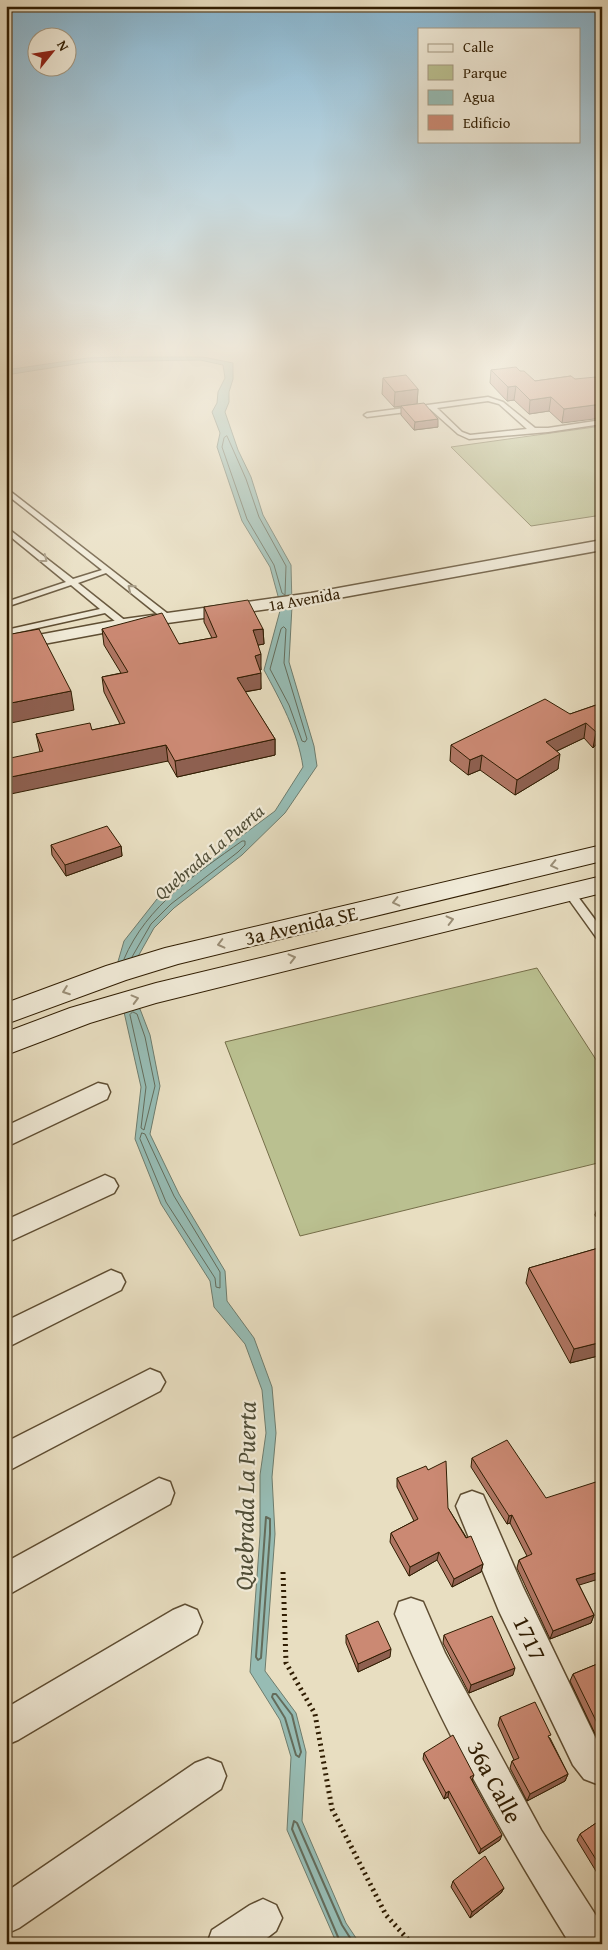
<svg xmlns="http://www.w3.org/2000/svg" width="608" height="1950" font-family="'Gentium Book Plus',serif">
<rect width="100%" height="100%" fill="#e8dec1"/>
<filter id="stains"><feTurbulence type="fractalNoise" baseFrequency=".004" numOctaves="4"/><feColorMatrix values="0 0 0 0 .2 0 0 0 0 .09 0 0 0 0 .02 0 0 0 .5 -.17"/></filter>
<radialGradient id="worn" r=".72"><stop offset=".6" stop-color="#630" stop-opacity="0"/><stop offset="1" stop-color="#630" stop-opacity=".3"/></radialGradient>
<path fill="#bac090" stroke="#756e49" d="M602,426v89l-71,11 -80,-79z
M537,968l65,101v93l-302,74 -75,-194z"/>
<path fill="#97bcb4" stroke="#6e7c6d" d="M118,357h85l30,6v16l-4,13v10l-4,10 13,38 13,27 12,38 28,50 1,41 -3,56 25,84 3,20 -32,47 -43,42 -68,53 -20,20 -23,41 -14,-4 7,-24 33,-42 118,-88 28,-44c-5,-35 -23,-67 -39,-97l17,-63 -11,-40 -28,-46 -25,-74 3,-14 -8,-21 5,-9 1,-11 7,-14 -2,-13 -23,-5 -112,2 -82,13v-5l82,-12z
M131,1006l9,3 10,26 10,51 -10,48 29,60 46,77 2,30 27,37 18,49 4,46 -4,44 3,57 -10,137 31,42 10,39 -4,69 44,102 14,21h-23l-50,-114 4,-73 -11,-37 -30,-48 10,-137v-60l6,-42 -4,-43 -17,-46 -31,-37 -4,-26 -49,-77 -26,-65 6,-52 -17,-75z"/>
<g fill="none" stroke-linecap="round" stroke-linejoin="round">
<path stroke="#646c5b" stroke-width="1" d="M227,436l19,43 13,38 27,49 -1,29 -3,-2 -8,-28 -27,-46 -25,-72 2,-9z
M284,627l2,2 -2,34 23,76 -2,3 -3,-1 -13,-36 -19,-36 11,-40z
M124,959c23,-54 72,-85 118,-118h3v4l-7,7 -67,52 -20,20 -19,33
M133,1012l4,2 8,23 10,49 -11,44 -3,-2 5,-41 -16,-72z
M142,1133l3,1 29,62 46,76v16l-4,-1 -1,-9 -49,-76 -26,-63z"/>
<path stroke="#646c5b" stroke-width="2" d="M266,1517l4,2v15l-9,124 -3,2 -2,-3z
M273,1694h3l16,21 9,37 -2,5 -3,-2 -11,-37 -13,-21z
M341,1944l-49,-115 2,-8 3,2 45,102 12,19"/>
<g stroke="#5e4d32" stroke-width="3">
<path id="lane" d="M488,397l15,5 32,26h13l54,-8v4l-54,8 -79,7 -11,-5 -28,-25 -63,8 -3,-2 3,-2zM488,401l11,3 28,25 -57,6 -8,-3 -25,-24z
M6,488l166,129v4h-6l-60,-48 -28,10 49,39v4h-6l-16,-13 -99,22v-5l94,-21 -29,-24 -65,22v-5l60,-20 -60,-49v-6l67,52 29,-9 -96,-76z
M569,888l4,2 29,39v12l-4,-1 -33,-46 -1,-2z"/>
</g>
<g stroke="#5e4d32" stroke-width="3">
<path id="street" d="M602,540v10l-291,53 -187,26 -118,22v-10l118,-22 187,-26z
M98,1083l9,2 3,7 -3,7 -101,48v-21z
M105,1175l9,4 4,7 -4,7 -108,50v-23z
M111,1270l10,4 4,8 -4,8 -115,58v-27z
M150,1369l10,4 5,9 -5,9 -154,81v-30z
M159,1478l11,4 4,11 -4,11 -164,92v-34z
M472,1491l11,4 40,92 74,154 5,4v37l-5,2 -13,-5 -11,-14 -74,-154 -43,-105 5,-11z
M411,1598l12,4 22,51 96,177 61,95v19h-32c-66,-106 -128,-215 -175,-330l4,-12z
M185,1605l12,5 5,12 -5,12 -179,106 -12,5v-37l167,-98z
M208,1758l13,5 5,13 -5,13 -202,139 -13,6v-42l189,-129z
M263,1899l13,6 6,13 -6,13 -17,13h-52l5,-14 38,-25z"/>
</g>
<g stroke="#301d02" stroke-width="2">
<path id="secondary" d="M602,845v16l-424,103 -52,16 -120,44v-21l100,-37 59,-18z
M602,876v17l-446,110 -66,20 -84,32v-23l64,-24 86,-25z"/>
</g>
<path stroke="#301d02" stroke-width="5" stroke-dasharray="2 4" stroke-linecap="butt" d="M283,1572l3,91 29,51 17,95 54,106 26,29"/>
<use href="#lane" fill="#f0ead7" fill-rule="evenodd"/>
<use href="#street" fill="#f0ead7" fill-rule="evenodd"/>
<use href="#secondary" fill="#f0ead7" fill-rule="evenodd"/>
</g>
<path fill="#af7663" stroke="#301d02" d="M491,370l29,1 15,10 36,-5 -9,47 -13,-12 -20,3 -15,-14 -7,1 -17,-18z
M383,378l35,11 -1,15 21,23 -24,3 -13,-15v-8h-7l-12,-13z
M204,607l59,22 1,15 -6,1 3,25h-1l1,19 -16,3 30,47v16l-98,22 -9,-16 -128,-9 -4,-18 56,-4 28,-6 -16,-32 -2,-15 19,-4 -17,-28 -2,-16 77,15 33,-6 -8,-16z
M602,684v11l-2,-2z
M602,703v35l-9,10 -9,-10 -27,13 1,18 -43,26 -35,-25 -12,5 -18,-14 1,-16 119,-31z
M51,845l70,1 1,10 -56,20 -14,-21z
M602,1200v27l-7,-12 4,-14z
M602,1247v108l-32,8 -44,-80 3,-15z
M472,1458l107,127 15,30 -3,8 -41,16 -33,-71 2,-8 8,-4 -17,-33 -3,1 -36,-57z
M397,1478l51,30 35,56 -2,8 -29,15 -15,-27 -28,16 -19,-34 1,-9 23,-12 -17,-34z
M346,1635l44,22 -32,15 -12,-29z
M444,1635l69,40 -44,18 -26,-50z
M602,1662v81l-4,-3 -28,-59 3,-7z
M500,1717l50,21 18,36 -3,7 -38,20 -17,-33 2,-7 2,-1 -16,-35z
M424,1753l50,22 -2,5 28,60 -21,14 -31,-57 -4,2 -21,-40z
M602,1819v62l-25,-41 3,-6z
M453,1881l51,7 -3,5 -31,25 -19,-31z"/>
<path fill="#8e6050" stroke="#301d02" d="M516,386l-2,14 -7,1 1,-14z
M418,389l-1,15 -23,3 1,-15z
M551,397l-2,14 -20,3 1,-14z
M602,404v14l-40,5 2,-14z
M438,419v8l-24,3 1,-8z
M263,629l1,15 -11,2v-16z
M261,654v16l-6,1v-15z
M261,673v16l-24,4v-15z
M71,691l3,19 -68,14v-20z
M586,723l-2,15 -40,19 2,-15z
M602,726v12l-9,10 3,-16z
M275,739v16l-98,22 -2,-16z
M166,745l2,16 -162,34v-17z
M560,754l-2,15 -43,26 2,-15z
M482,755l-2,15 -12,5 2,-15z
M121,846l1,10 -56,20 -1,-11z
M602,1342v13l-32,8 4,-14z
M512,1515l-2,8 -3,1 2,-8z
M439,1552l-2,8 -28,16 1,-9z
M483,1564l-2,8 -29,15 2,-8z
M602,1571v7l-29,9 3,-8z
M594,1615l-3,8 -41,16 3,-8z
M391,1649l-1,8 -32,15v-8z
M515,1668l-2,7 -44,18 2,-8z
M568,1774l-3,7 -38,20 3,-7z
M449,1791l-1,6 -4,2 2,-6z
M502,1835l-2,5 -21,14 2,-5z
M504,1888l-3,5 -31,25 2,-6z"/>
<path fill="#cb8973" stroke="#301d02" d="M516,367l4,4h4l11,10 36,-5 4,3 21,-2 6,4v23l-38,5 -13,-12 -21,3 -14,-14 -8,1 -17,-17z
M406,375l12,14 -23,3 -12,-14z
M424,403l14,16 -23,3 -14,-16z
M248,600l15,29 -10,1 8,24 -6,2 6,17 -24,5 38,61 -100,22 -9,-16 -160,33v-19l37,-8 -7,-17 54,-11 2,7 33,-7 -23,-46 26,-5 -26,-43 60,-16 17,31 38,-7 -13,-30z
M39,629l32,62 -65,13v-69z
M545,699l25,15 32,-11v23l-6,6 -10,-9 -40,19 14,12 -43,26 -35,-25 -12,5 -19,-15z
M107,826l14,20 -56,19 -14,-20z
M602,1247v95l-28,7 -45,-81z
M507,1440l39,58 56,-18v91l-26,8 18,36 -41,16 -34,-71 13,-6 -20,-39 -3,1 -37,-58z
M446,1461l2,47 18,30 5,-2 12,28 -29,15 -15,-27 -29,15 -19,-34 27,-14 -21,-41 29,-12 2,4z
M492,1616l23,52 -44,17 -27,-50z
M378,1621l13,28 -33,15 -12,-29z
M602,1662v71l-29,-59z
M535,1702l16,33 -3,1 20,38 -38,20 -18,-33 7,-3 -19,-41z
M453,1735l21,40 -4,2 32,58 -21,14 -32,-58 -3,2 -22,-40z
M602,1819v50l-22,-35z
M485,1856l19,32 -32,24 -19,-31z"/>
<defs><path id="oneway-chevron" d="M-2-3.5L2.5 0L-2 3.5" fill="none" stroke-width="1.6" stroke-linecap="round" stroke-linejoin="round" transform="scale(1.25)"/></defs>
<g stroke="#9a8e77">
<use href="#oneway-chevron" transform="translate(44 559) rotate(38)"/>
<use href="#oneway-chevron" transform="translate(131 588) rotate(-141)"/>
<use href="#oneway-chevron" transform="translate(554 865) rotate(167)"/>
<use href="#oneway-chevron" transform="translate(396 902) rotate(167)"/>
<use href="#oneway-chevron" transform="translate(450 920) rotate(-14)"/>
<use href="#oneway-chevron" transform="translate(221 944) rotate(166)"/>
<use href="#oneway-chevron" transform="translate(292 958) rotate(-14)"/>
<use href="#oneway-chevron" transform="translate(66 991) rotate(160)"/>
<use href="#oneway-chevron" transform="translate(135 999) rotate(-15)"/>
</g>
<linearGradient id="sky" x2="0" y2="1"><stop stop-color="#87b7d3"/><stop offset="0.56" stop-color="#f5f0e3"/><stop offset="1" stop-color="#f5f0e3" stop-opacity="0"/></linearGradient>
<rect width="608" height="624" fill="url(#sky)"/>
<g text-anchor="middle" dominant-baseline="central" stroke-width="4.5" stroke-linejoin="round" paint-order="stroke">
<g font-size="16" fill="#301d02" stroke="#f0ead7">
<text transform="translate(304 599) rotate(-10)">1a Avenida</text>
</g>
<g font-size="18" font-style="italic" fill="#4f4d37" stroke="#f0ead7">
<text transform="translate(209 852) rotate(-40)">Quebrada La Puerta</text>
</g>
<g font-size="20" fill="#301d02" stroke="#f0ead7">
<text transform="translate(301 925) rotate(-13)">3a Avenida SE</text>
</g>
<g font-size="24" fill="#301d02" stroke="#f0ead7">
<text transform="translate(530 1638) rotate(65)">1717</text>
<text transform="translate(495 1782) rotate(62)">36a Calle</text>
</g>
<g font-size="25" font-style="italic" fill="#4f4d37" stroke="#f0ead7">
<text transform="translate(245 1496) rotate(-89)">Quebrada La Puerta</text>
</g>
</g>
<rect width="608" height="1950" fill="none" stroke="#e8dec1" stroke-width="25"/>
<rect x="8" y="8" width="593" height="1935" fill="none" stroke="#301d02" stroke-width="2.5"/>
<rect x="12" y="12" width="583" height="1925" fill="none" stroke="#301d02"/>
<rect x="418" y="28" width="162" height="115" fill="#f0ead7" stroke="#a39882"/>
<rect x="428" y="44" width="25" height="8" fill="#f0ead7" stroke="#a39882"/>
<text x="463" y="52" font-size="15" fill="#301d02">Calle</text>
<rect x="428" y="65" width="25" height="15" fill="#bac090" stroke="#a39882"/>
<text x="463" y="78" font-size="15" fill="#301d02">Parque</text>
<rect x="428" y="90" width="25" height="15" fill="#97bcb4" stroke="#a39882"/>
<text x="463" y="102" font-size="15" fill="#301d02">Agua</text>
<rect x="428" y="115" width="25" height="15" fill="#cb8973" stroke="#a39882"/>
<text x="463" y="128" font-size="15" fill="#301d02">Edificio</text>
<g transform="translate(52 52) rotate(60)"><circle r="24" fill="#f0ead7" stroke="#a39882"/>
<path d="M0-4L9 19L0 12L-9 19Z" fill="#8f2418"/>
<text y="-8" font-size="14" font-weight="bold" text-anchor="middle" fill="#301d02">N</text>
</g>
<rect width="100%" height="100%" filter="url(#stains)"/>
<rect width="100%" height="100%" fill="url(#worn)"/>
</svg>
